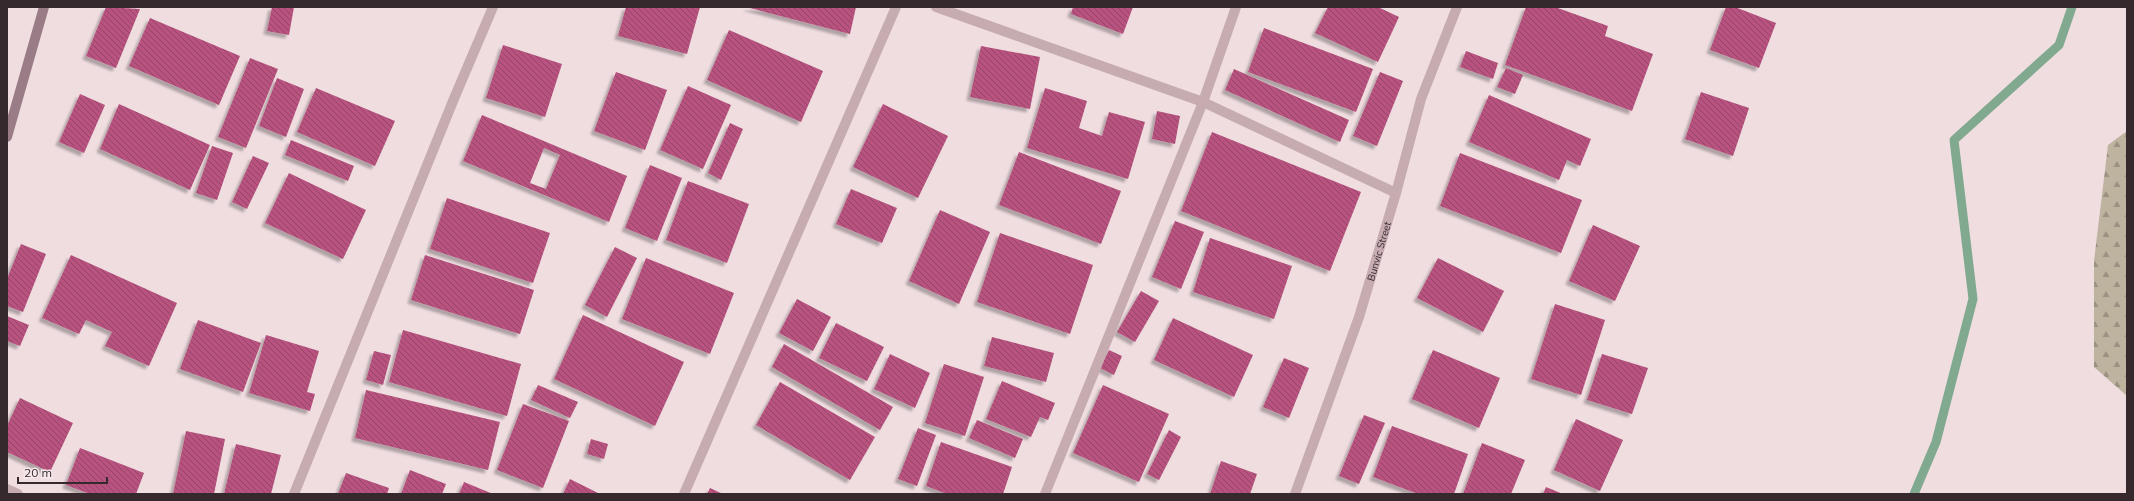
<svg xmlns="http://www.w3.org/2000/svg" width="2134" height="501" font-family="Mulish,sans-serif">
<defs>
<pattern id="forest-firs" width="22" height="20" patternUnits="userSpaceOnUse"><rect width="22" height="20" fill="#bdb39f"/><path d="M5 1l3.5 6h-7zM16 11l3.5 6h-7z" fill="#9a9282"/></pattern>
<pattern id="building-back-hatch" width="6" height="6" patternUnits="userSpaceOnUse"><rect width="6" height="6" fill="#b8537f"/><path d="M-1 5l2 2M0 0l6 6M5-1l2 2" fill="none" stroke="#964568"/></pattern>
<filter id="shadow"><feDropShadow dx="-3.5" dy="3.5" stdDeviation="1" flood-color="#0004"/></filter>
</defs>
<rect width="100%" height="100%" fill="#efdde0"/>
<path fill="url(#forest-firs)" d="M2127,131v265l-33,-29v-106l14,-116z"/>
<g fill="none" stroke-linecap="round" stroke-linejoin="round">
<path stroke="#80a98f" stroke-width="9" d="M1914,494l22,-52 37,-143 -19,-159 105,-95 13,-38"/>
</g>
<path fill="url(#building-back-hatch)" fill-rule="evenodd" filter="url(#shadow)" d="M106,7l34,2 -24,59 -30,-12z
M272,7h22l-5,28 -22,-4z
M626,7h74l-13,47 -69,-18z
M746,7h110l-6,27z
M1073,7h60l-10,27 -52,-20z
M1328,7h50l21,10 -21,45 -63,-29z
M1526,7h29l53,19 -3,10 48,18 -21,57 -127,-46z
M1726,7h9l41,16 -17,45 -49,-18z
M150,18l90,38 -21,49 -90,-39z
M1264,28l109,41 -17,43 -108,-40z
M729,30l94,41 -22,51 -94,-42z
M503,45l59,19 -17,53 -59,-19z
M981,46l59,11 -10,52 -60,-12z
M1466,51l32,12 -5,16 -33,-12z
M250,58l28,11 -32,79 -28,-11z
M1506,68l17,7 -8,19 -18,-7z
M1234,69l115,51 -9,22 -115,-52z
M616,72l51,18 -22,60 -51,-19z
M1380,72l23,9 -26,65 -24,-10z
M277,78l27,11 -18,48 -27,-11z
M688,86l43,19 -28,64 -43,-19z
M316,88l79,33 -20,45 -78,-34z
M1045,88l42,13 -8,27 23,8 7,-24 36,10 -17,57 -101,-31z
M1701,92l48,16 -16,48 -48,-17z
M80,94l25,11 -21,48 -25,-11z
M1489,95l102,44 -11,27 -13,-6 -8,20 -90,-38z
M119,104l91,41 -20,45 -90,-41z
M883,104l65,32 -30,62 -65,-31z
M1157,111l23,5 -5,28 -23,-5z
M482,115l145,61 -18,46 -146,-61zM544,148l16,7 -14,34 -16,-6z
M730,123l13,6 -22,51 -13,-7z
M1212,132l149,60 -31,79 -149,-60z
M291,140l63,26 -6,15 -63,-26z
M212,146l21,7 -16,47 -21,-7z
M1019,152l102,39 -20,53 -102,-39z
M1460,153l122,47 -21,53 -121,-47z
M253,156l16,7 -22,46 -15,-7z
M650,165l32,13 -25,63 -32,-13z
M289,173l77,37 -23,49 -78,-36z
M688,181l61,23 -22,59 -61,-23z
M851,189l46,19 -15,35 -46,-19z
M447,198l103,35 -17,50 -103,-34z
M940,210l50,22 -31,72 -50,-23z
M1175,221l29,11 -23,57 -29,-12z
M1593,225l47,21 -25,55 -46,-20z
M1000,233l93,32 -23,69 -93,-32z
M1210,238l82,28 -18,53 -81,-27z
M21,244l25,10 -23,58 -16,-6v-27z
M615,247l22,11 -30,59 -22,-12z
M71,255l106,48 -28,63 -44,-20 7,-14 -26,-12 -7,14 -37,-16z
M425,255l109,35 -14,44 -109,-34z
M646,258l88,35 -24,61 -88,-35z
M1438,258l66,33 -21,41 -66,-34z
M1141,291l18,10 -24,41 -18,-10z
M797,299l34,18 -18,34 -34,-18z
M1555,304l50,16 -24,75 -50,-16z
M583,315l101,47 -29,64 -101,-47z
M7,316l22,9 -9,21 -13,-5z
M1173,318l80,37 -19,42 -80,-37z
M198,320l63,23 -18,49 -63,-23z
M836,323l48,24 -17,34 -48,-23z
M403,330l118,34 -14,52 -118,-34z
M266,335l53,16 -12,41 8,2 -5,17 -61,-18z
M992,337l62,16 -8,29 -62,-16z
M784,344l109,63 -13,23 -108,-63z
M1109,350l13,6 -8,19 -14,-7z
M1433,350l67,28 -21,50 -67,-29z
M374,351l17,4 -8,30 -17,-5z
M890,354l40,19 -15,35 -41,-19z
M1602,354l46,14 -16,46 -45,-14z
M1284,358l25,10 -20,50 -26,-11z
M944,364l40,13 -19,59 -40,-13z
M1002,381l53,22 -7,17 -8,-3 -9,20 -45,-18z
M780,382l95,55 -25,43 -94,-55z
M538,385l40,17 -8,16 -39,-18z
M1103,385l66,29 -30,68 -66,-29z
M366,390l134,32 -12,48 -133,-32z
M20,398l53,25 -23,49 -43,-20v-26z
M523,404l46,17 -26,67 -46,-18z
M1364,415l21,8 -26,61 -20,-8z
M1576,419l47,21 -23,51 -46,-21z
M977,420l46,19 -8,19 -46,-20z
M1392,426l76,28 -14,40h-36l-45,-17z
M918,428l18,7 -19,51 -19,-7z
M1169,430l12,7 -22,43 -12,-6z
M186,431l39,8 -11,55h-41z
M591,439l17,5 -4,15 -17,-5z
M941,442l71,25 -9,27h-56l-21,-8z
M1482,443l43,17 -14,34h-48z
M236,444l45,11 -10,39h-47z
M80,448l64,25 -8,21h-46l-24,-9z
M1221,461l36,13 -7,20h-40z
M410,470l36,14 -4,10h-41z
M346,473l43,15 -2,6h-49z
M570,479l30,15h-37z
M464,482l29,12h-34z
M1546,487l17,7h-20z
M710,488l13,6h-16z"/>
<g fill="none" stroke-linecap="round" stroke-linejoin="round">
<g stroke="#c6abb1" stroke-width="10">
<path d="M936,7l267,95 193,91"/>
<path d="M7,489l11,5"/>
<path d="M294,494l159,-393 40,-94"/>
<path d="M684,494l212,-487"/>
<path d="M1045,494l158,-392 33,-95"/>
<path id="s1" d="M1295,494l64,-177 37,-124 25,-94 36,-92"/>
</g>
<path stroke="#997c86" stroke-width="10" d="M7,137l37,-130"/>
</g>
<g text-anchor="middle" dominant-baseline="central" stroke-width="3.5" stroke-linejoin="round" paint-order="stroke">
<g font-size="10" fill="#35292d" stroke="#f7e9eb">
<text stroke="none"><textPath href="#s1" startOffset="257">Bunvic Street</textPath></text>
</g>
</g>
<rect width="2134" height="501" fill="none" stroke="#35292d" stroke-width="16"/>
<path d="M18 477v6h89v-6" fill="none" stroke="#35292d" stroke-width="2"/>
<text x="24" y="477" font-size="12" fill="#35292d" stroke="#f7e9eb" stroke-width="3" paint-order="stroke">20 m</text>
</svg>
